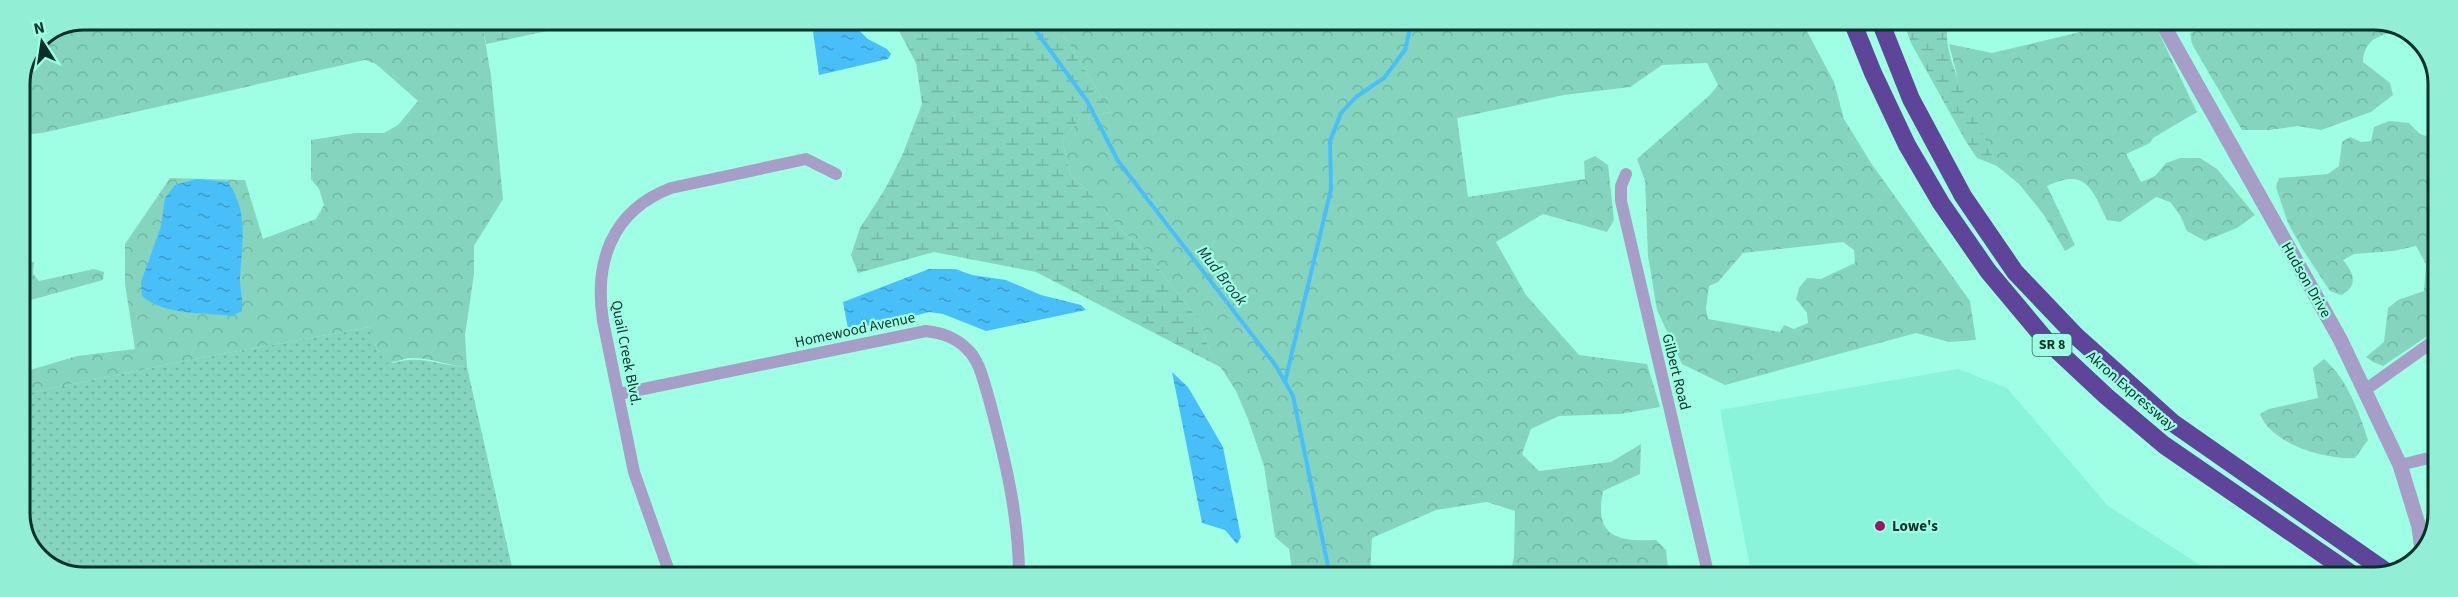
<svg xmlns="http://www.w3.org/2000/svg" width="2458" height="597" font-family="'Source Sans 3',sans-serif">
<defs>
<pattern id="grass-dots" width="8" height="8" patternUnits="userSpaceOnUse" patternTransform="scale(1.5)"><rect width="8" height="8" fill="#85d5be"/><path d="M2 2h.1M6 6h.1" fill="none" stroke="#71b7a3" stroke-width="1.8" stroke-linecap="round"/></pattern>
<pattern id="forest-crowns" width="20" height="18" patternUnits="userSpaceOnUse" patternTransform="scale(1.5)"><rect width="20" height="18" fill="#85d5be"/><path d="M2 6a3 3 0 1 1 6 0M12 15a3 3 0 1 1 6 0" fill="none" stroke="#71b7a3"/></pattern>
<pattern id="wetland-marsh" width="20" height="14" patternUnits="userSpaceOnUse" patternTransform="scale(1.5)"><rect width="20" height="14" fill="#85d5be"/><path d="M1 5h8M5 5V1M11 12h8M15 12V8" fill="none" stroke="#71b7a3"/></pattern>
<pattern id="water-ripples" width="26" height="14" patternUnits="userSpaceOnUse" patternTransform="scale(1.5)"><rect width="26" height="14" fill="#49bffa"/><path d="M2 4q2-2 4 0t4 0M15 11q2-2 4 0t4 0" fill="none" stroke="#3b9cca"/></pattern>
</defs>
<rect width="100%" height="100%" fill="#9effe4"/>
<path fill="#89f4d7" d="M1958,369l49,19 101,118 111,71h-467l-32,-167z"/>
<path fill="url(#grass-dots)" d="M370,327l7,23 16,13c28,-9 47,3 74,4l47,209h-443l-35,-20 -16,-35v-126l164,-34z"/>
<path fill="url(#forest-crowns)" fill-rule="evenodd" d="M84,20h338l3,4 57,-1 9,53 12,123 -29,47v28l-9,61 2,32c-19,-1 -38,-10 -57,-9 -9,1 -16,5 -24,5l-9,-13 -7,-23 -186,34 -164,34v-22l57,-17 58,-7 -10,-65v-40l45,-66 75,2 18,59 53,-20 8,-14 -5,-16 -8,-10v-39l44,-7h29l14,-8 20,-24 -42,-37 -11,-4 -323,73 -22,2v-52l19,-45z
M1050,20h751l33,62 10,37 27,44 99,138 6,39 -27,2 -33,-9 -191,52 -43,-21 -25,-54 -9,-54 -3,-75 -8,-22 73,-64 8,-10 -11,-22 -45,2 -32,22 -66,8 -107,23 11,79 117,-18 -1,-18 11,-5 13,9 6,55 -7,12 -64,-18 -47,28 30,53 53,60 68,9 13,43 -40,7 -61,2 -28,13 -9,25 17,17 72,-9 30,-18 -1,30 -37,17c-9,45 13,51 53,49l10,10 3,27h-159l4,-21 1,-45 -28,-9 -51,8 -64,28 -2,39h-77l-4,-28 -14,-12 -11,-71 -16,-47 -12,-28 -27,-42 -8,-26 -59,-75 -22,-19 -27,-33 -22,-20 -9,-36 19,-22 30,-6 -46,-74zM1843,242l11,8 1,13 -34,16 -14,-1 -8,10 -3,11 11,14 1,10 -14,6 -10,-4 -4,7 -72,-13 -2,-11 3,-22 9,-4 25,-29z
M2126,21h24l5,4 42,87 -44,26 -3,5 -24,11 15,28 14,-6 11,-13 14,-5h20l17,11 38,46 -18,13 -32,13 -18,-10 -7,-16 -10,-13 -14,-5 -36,25 -13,-2c-15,-31 -21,-53 -60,-34l28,59 -10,6 -21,-36 -25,-31 -22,-18 -37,-79 -11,-43 43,9z
M2231,21h156l15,9c-20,5 -38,7 -39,32l27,21 3,12 -22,17 -50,18 -23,-4 -29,4h-27l-50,-86 -2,-11z
M2389,121l20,2 11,11 18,6c0,65 5,132 -9,195l-46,31 -10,-4 -7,-5 18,-15 4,-34 10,-8 26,-9 2,-27 -10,-18 -23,5 -39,3 -11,6c11,13 16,26 -2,35l-11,-4 -27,-41 -15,-27 -12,-36 3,-9 49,-4 11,-8 3,-24 8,-5 11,5 10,-1 3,-14z
M27,261l7,1 -1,12 6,7 55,-12 10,3 -1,8 -83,23v-36z
M2324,359c23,20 35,52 44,81l-13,18c-29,2 -84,-14 -95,-44l9,-5 49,-11 -5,-30z"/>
<path fill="url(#wetland-marsh)" d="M422,20h178l-114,24 -4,-21 -57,1z
M893,20h157l15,18 46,74 -30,6 -19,22 9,36 22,20 27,33 22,19 59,75 8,26 13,19 -186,-96 -102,-20 -76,21 -7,-18 9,-27 25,-39 17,-33 20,-52 -6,-41z
M1903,21h45c-6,32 14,65 26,93 8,17 15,35 23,52l-20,-8 -12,-18 -54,-97z"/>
<path fill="url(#water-ripples)" d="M831,20h17l20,19 19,10 4,5 -3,5 -69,16 -7,-51z
M196,179l32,3c21,30 14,61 12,96 0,11 3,21 2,33l-10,5c-30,-4 -66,0 -90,-20l-1,-14 20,-56 4,-28 10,-13z
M929,269h26l17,6 34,5 35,15 40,10 5,5 -100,21 -43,-17 -14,-2 -33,9 -48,8 -5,-27z
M1172,372l16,15 35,60 18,90 -4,7 -12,-14 -23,-7z"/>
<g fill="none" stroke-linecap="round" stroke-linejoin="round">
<path stroke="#49bffa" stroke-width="4" d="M1028,20l59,81 31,60 158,205 17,30 36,175v6
M1285,382l46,-193 -1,-48 11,-28 15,-16 28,-19 21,-28 7,-30"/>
<path stroke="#a69ec7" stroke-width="12" d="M1626,174l-5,12v15l88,376
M2365,390l73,-52
M619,394l307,-63c16,2 29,6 41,18 13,12 17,34 22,50 16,59 30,117 30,178
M2400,465l37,-9
M671,577l-37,-105 -31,-151c-9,-58 8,-110 68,-133l135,-29 30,15"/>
<path stroke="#a69ec7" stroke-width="15" d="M2161,21l179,318 60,126 19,62 3,23"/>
<path stroke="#5e459a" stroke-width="18" d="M1852,21l21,52 34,72 34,58 47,68 57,68 61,57 58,49 192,132
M1880,21l31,78 52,97 52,76 61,64 97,87 215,150"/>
</g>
<circle fill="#9f1561" stroke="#9effe4" stroke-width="2" cx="1880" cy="526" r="6"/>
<g text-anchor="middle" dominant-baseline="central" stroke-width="4.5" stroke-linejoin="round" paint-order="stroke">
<rect fill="#9effe4" stroke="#336f60" stroke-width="1.5" x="2032.5" y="334" width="39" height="22" rx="4.5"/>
<g font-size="14" font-weight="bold" fill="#053127">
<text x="2052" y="345">SR 8</text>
</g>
<g font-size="15" fill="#053127" stroke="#9effe4">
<text transform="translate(2306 280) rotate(60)">Hudson Drive</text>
<text transform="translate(855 330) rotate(-12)">Homewood Avenue</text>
<text transform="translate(626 353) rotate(79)">Quail Creek Blvd.</text>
<text transform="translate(1676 372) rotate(76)">Gilbert Road</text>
<text transform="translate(2131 391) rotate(41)">Akron Expressway</text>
</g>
<g font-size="15" font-weight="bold" fill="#053127" stroke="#9effe4" text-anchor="start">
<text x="1892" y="526">Lowe's</text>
</g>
<g font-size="16" font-style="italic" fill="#192d38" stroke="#9effe4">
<text transform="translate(1222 276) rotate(52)">Mud Brook</text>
</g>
</g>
<path d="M0 0H2458V597H0ZM84 30H2374A54 54 0 0 1 2428 84V513A54 54 0 0 1 2374 567H84A54 54 0 0 1 30 513V84A54 54 0 0 1 84 30Z" fill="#92efd5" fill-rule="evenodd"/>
<path fill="none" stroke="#053127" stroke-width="3" d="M84 30H2374A54 54 0 0 1 2428 84V513A54 54 0 0 1 2374 567H84A54 54 0 0 1 30 513V84A54 54 0 0 1 84 30Z"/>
<g transform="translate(42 42) rotate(348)" stroke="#9effe4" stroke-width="4.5" paint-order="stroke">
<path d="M0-4.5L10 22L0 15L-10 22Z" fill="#053127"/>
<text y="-9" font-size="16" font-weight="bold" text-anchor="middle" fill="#053127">N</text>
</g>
</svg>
